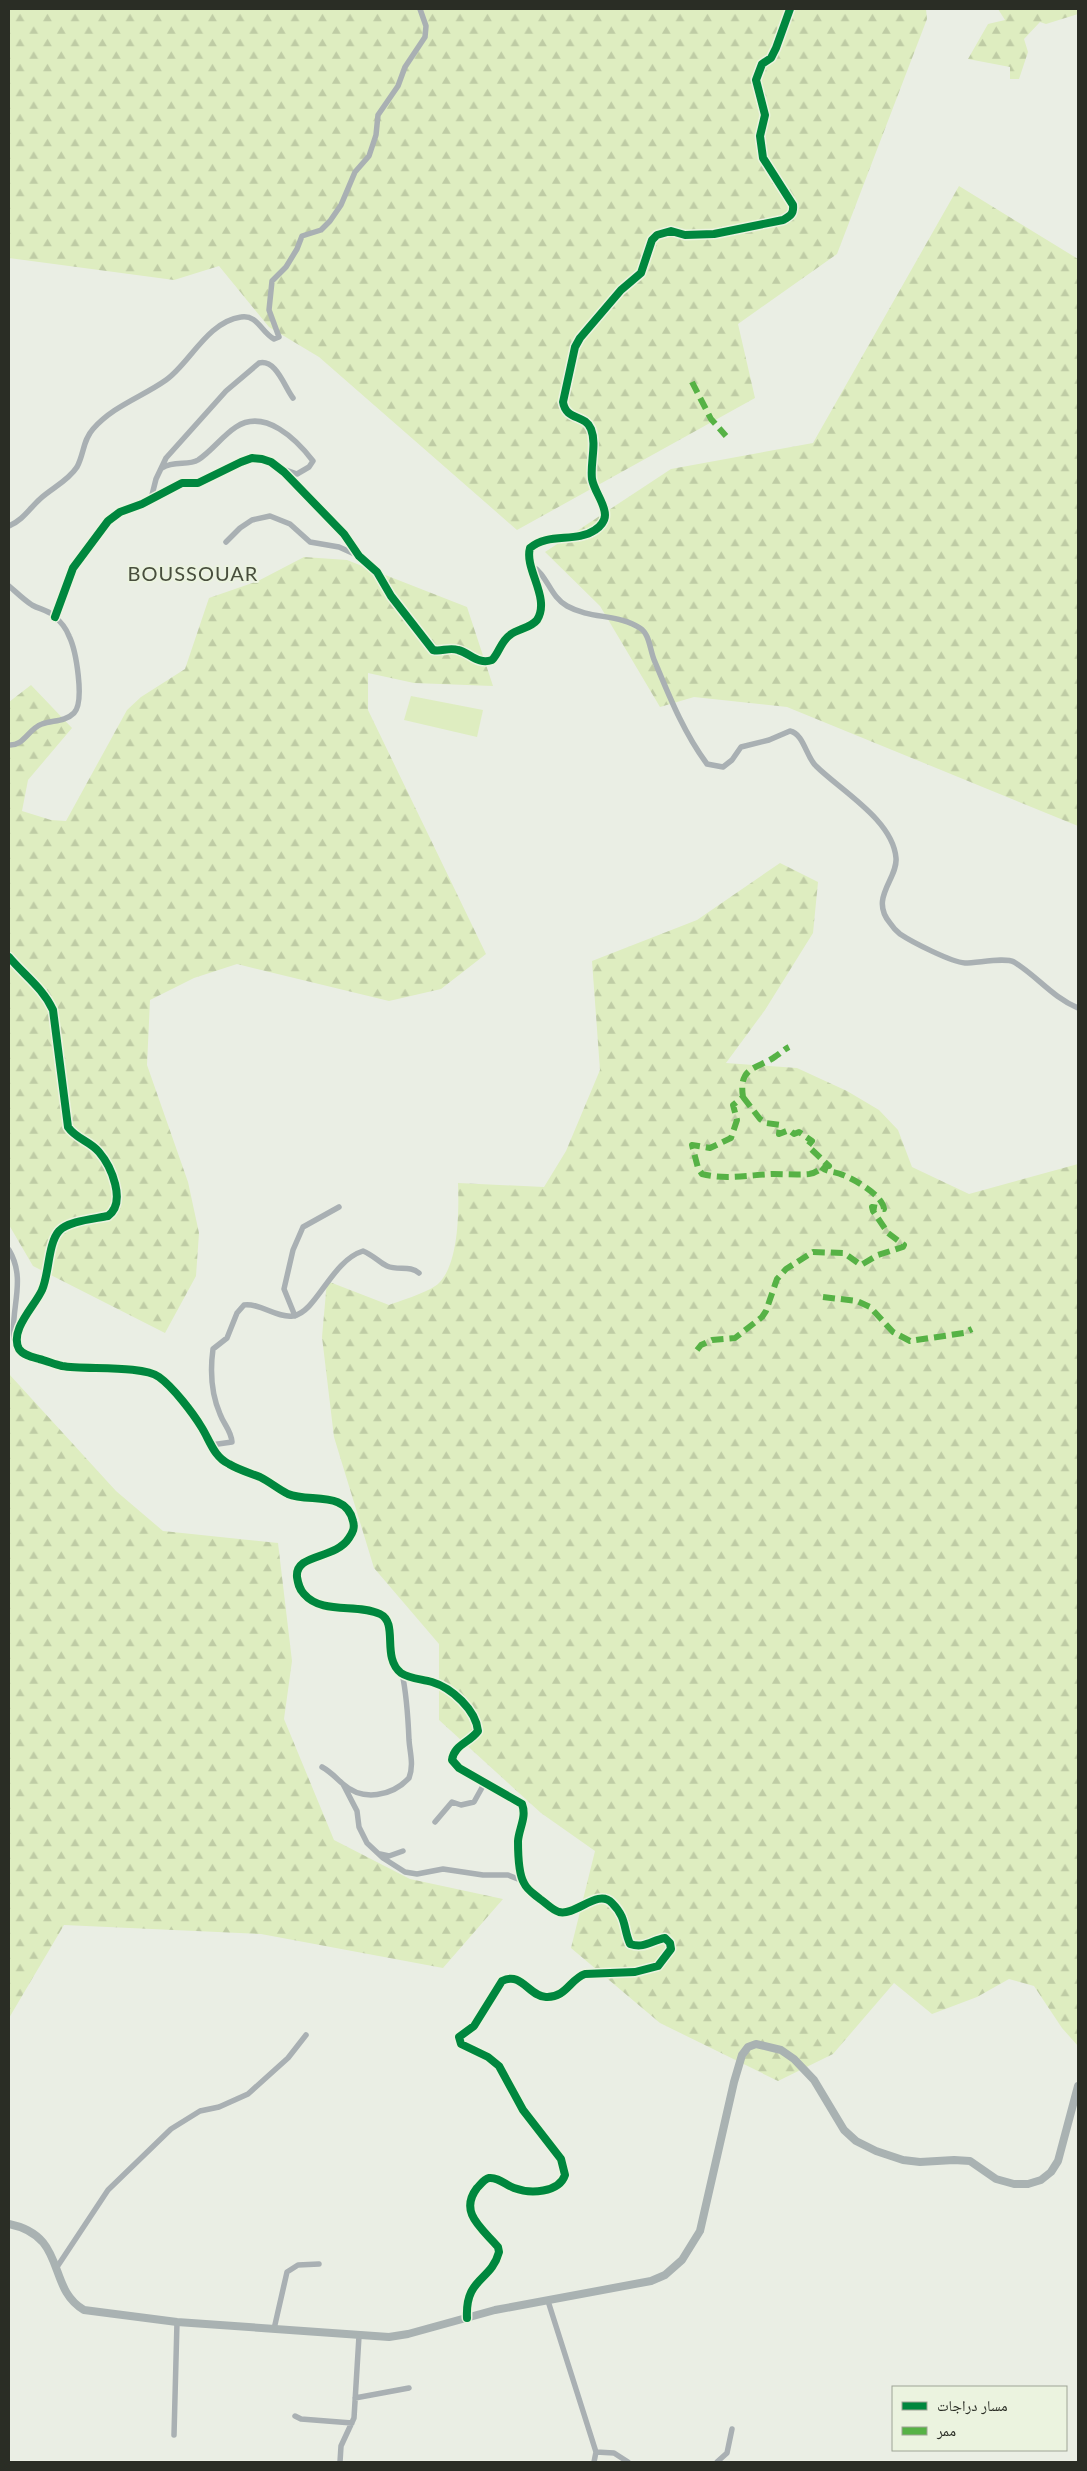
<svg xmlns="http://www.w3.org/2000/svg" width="1087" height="2471" font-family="Lato,'Noto Naskh Arabic',sans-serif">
<defs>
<pattern id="forest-firs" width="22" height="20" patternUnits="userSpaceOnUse" patternTransform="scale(1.25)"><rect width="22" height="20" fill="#deedc0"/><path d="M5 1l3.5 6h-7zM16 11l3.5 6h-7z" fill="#bfcca5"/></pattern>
</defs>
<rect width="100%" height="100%" fill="#eaeee4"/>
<path fill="#deedc0" d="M411,696l72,14 -6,27 -73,-17z"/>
<path fill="url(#forest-firs)" d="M9,9h917l1,10 -90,235 -99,70 17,74 -238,132 -198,-173 -50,-30 -50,-61 -45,14 -165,-22z
M998,9h80v5l-32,10 -6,-2 -16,17 4,13 -9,27h-9v-12l-42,-8 20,-35 17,-4z
M959,186l119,73v567l-291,-119 -93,-10 -34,10 -60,-101 -55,-54 126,-83 142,-26z
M304,557l43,3 120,47 26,79 -79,-3 -46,-10v37l118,244 -45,35 -52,12 -152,-37 -43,14 -44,22 -3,65 41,117 11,51 -3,43 -31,57 -132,-67 -24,-41v-523l22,-17 41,43 -44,52 -6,31 29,9 15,1 61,-111 14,-13 44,-28 24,-71 49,-17z
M780,863l38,19 -5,51 -48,77 -39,53 71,5 50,23 32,19 19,20 14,37 57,27 109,-30v882l-16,-18 -28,-42 -25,-7 -32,18 -45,17 -38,-31 -61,71 -55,27 -118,-58 -89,-75 24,-97 -54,-38 -102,-93v-76l-65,-76 -40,-131 -12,-100 5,-56 62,24c13,-5 41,-13 50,-22 20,-20 20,-72 19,-100l86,4 22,-36 34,-81 -8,-109 105,-41z
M9,1374l107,117 47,40 115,12 14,118 -8,58 50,121 76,39 93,20 -60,69 -182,-34 -197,-9 -55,93z"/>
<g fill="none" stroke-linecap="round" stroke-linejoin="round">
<path stroke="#a9b0b3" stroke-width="5.5" d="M162,468c12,-8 26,-2 36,-8 14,-9 24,-24 38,-33 29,-19 61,13 77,34l-4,6 -12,7 -14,-5
M151,499l5,-20 10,-21 60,-67 33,-28c17,-4 25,23 34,35
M9,526c14,-6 20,-17 31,-27 12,-11 28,-18 37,-32 7,-13 6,-27 16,-38 20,-23 49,-32 73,-49 24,-17 41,-58 75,-63 16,-3 21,16 33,22l5,-2 -10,-27 3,-29 14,-14 11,-18 5,-13 19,-6 9,-9 11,-16 14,-33 14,-16 7,-21 2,-20 20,-29 7,-19 20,-30 1,-11 -6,-17
M226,542l14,-14 12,-8 18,-4 20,8 20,18 29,5 20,9
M530,565c18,9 19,31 37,41 23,13 52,8 73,22 10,6 10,24 15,34 15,36 29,71 52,102l16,3 9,-7 9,-13 28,-7 21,-9c14,3 16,26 26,35 24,24 77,54 80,92 2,21 -27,40 -6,65 2,3 6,8 10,11 12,8 51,28 65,29 13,0 40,-6 49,-1 23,14 38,35 64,46
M9,586c7,6 15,14 23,19 7,4 15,5 21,10 6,5 13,13 16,21 7,14 16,66 5,77 -9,9 -22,7 -32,11 -14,5 -18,22 -33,21
M55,617l18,-49 35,-47 12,-9 22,-8 40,-21h16l43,-21 11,-4 10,1 9,3 13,10 60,62 15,22 18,16 14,24 42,54c8,2 16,-3 25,0 12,3 20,15 34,10 7,-7 9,-19 18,-25 7,-6 21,-7 27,-15 14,-22 -13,-51 -7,-72 18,-16 46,-5 65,-18 5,-3 10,-9 10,-15 0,-12 -11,-24 -13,-36 -2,-16 5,-35 -1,-50 -6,-15 -25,-8 -28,-27l12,-55 5,-9 41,-48 20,-17 11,-33 5,-5 14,-4 14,4 29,-1 69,-14c7,-4 11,-6 10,-15l-30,-47 -3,-22 5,-21 -9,-35 6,-16 9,-6 5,-10 14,-39
M9,957c15,18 34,31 44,53l15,117c8,12 22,14 31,25 12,14 28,50 9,64 -14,3 -40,5 -49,15 -11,12 -10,44 -17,59 -7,16 -33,40 -23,59 4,6 13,8 20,10 8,2 15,5 23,7 23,4 80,-1 97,11 14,10 34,36 43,51 8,13 12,29 27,36 10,6 21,9 31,13 10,5 18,12 28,17 21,9 58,-4 65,27 2,7 0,11 -4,17 -14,22 -54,15 -52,39 1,6 2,12 7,17 18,21 53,9 76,20 19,9 1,43 21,59 9,6 21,6 31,9 20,6 44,28 46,49 -9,12 -24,14 -26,29l7,8 63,36c5,13 -3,24 -4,37 0,11 0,32 6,42 3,7 10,11 16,16 6,4 12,11 19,13 17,4 39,-24 53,-9 15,15 11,25 18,41 15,5 22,-4 35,-6l5,5 1,6 -13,17 -23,6 -50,2c-15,5 -19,24 -39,23 -18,-1 -24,-26 -44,-16l-28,45 -15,11 2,7 27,13 11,9 24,44 38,49 4,16c-6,18 -35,19 -51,13 -8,-3 -16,-11 -25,-10 -5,1 -9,7 -12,10 -19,25 6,41 21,59l1,5c-8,30 -34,25 -32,66
M9,1250c18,30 1,59 5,89
M295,1316l-11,-27 9,-39 10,-23 36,-20
M211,1445l21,-3c-1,-12 -8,-17 -12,-28 -9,-21 -10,-43 -7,-65l14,-11 10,-25 7,-8c17,-2 32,13 49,11 24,-4 38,-55 70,-65 10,4 17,12 24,15 11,5 23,-1 32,7
M322,1767c9,5 14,11 21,17 20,18 49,12 66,-6 5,-14 1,-24 0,-38 -1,-24 -2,-44 -7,-67
M343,1784l14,27 2,16 8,16 16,15 22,14 12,2 26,-5 40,6h25l15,6
M435,1822l17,-20 9,3 13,-3 10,-18
M380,1854l9,2 14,-5
M57,2267l51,-77 63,-61 29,-18 19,-4 29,-13 40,-36 18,-23
M548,2301l48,151 -2,10
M274,2329l13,-57 11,-7 21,-1
M355,2398l54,-10
M295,2416l6,3 51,4
M174,2435l3,-113
M596,2452l18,1 14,9
M340,2462l1,-16 13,-28 5,-82
M717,2462l10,-9 5,-24"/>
<path stroke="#a9b2b2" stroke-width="8" d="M9,2224c59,12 37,64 75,86l93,12 212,15 19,-3 87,-24 156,-29 14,-6 17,-15 18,-29 34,-149 8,-27 6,-8 8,-3 25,6 13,9 20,21 30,50 12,11 20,10 27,9 17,2 34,-2 16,1 26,18 18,5h14l13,-4 10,-8 7,-11 20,-75"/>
<path stroke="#56b245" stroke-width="6" stroke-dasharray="12 6" stroke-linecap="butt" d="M692,382l19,37 15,17
M743,1097l17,22 6,4 14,2 -1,9 10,-4 5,4 5,-2 13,9 -4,5 21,20c-9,1 -11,7 -20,8 -12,1 -24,0 -36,0 -24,1 -48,6 -71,0l-4,-6 -6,-23 18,3 21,-10 6,-18 -4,-15 10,-8c-5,-32 16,-28 33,-41 5,-3 7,-6 13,-9
M823,1297l34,4 13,6 23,25 17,9 54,-8 8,-4
M697,1350l4,-5 11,-5 23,-2 27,-21 4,-6 11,-32 9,-10 27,-17 31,1 17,12 17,-10 25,-8 1,-2 -16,-12 -15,-22 -1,-4 12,2c-1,-13 -28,-29 -41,-34 -8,-4 -15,-2 -22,-8"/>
<g stroke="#ebf3df" stroke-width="11">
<path id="cycleway" d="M55,617l18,-49 35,-47 12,-9 22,-8 40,-21h16l43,-21 11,-4 10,1 9,3 13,10 60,62 15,22 18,16 14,24 42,54c8,2 16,-3 25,0 12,3 20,15 34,10 7,-7 9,-19 18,-25 7,-6 21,-7 27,-15 14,-22 -13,-51 -7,-72 18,-16 46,-5 65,-18 5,-3 10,-9 10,-15 0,-12 -11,-24 -13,-36 -2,-16 5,-35 -1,-50 -6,-15 -25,-8 -28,-27l12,-55 5,-9 41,-48 20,-17 11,-33 5,-5 14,-4 14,4 29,-1 69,-14c7,-4 11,-6 10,-15l-30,-47 -3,-22 5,-21 -9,-35 6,-16 9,-6 5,-10 14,-39
M9,957c15,18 34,31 44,53l15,117c8,12 22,14 31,25 12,14 28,50 9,64 -14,3 -40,5 -49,15 -11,12 -10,44 -17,59 -7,16 -33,40 -23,59 4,6 13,8 20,10 8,2 15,5 23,7 23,4 80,-1 97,11 14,10 34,36 43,51 8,13 12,29 27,36 10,6 21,9 31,13 10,5 18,12 28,17 21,9 58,-4 65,27 2,7 0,11 -4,17 -14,22 -54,15 -52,39 1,6 2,12 7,17 18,21 53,9 76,20 19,9 1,43 21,59 9,6 21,6 31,9 20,6 44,28 46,49 -9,12 -24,14 -26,29l7,8 63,36c5,13 -3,24 -4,37 0,11 0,32 6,42 3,7 10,11 16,16 6,4 12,11 19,13 17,4 39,-24 53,-9 15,15 11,25 18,41 15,5 22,-4 35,-6l5,5 1,6 -13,17 -23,6 -50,2c-15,5 -19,24 -39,23 -18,-1 -24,-26 -44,-16l-28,45 -15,11 2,7 27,13 11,9 24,44 38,49 4,16c-6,18 -35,19 -51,13 -8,-3 -16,-11 -25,-10 -5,1 -9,7 -12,10 -19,25 6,41 21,59l1,5c-8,30 -34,25 -32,66"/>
</g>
<use href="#cycleway" stroke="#00873e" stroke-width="8"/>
</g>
<g text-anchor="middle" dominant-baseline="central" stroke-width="4" stroke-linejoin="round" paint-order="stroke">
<g font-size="20" letter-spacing="1" fill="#484e3d" stroke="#ebf3df">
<text x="193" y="573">BOUSSOUAR</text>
</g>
</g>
<rect width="1087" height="2471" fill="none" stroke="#2a2d25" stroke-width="20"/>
<rect x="892" y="2386" width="175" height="65" fill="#ebf3df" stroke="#9ea495"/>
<rect x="902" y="2402" width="25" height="8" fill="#00873e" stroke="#9ea495"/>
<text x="937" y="2411" font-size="15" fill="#2a2d25">مسار دراجات</text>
<rect x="902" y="2427" width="25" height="8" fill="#56b245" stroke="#9ea495"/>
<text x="937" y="2436" font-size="15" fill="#2a2d25">ممر</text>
</svg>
